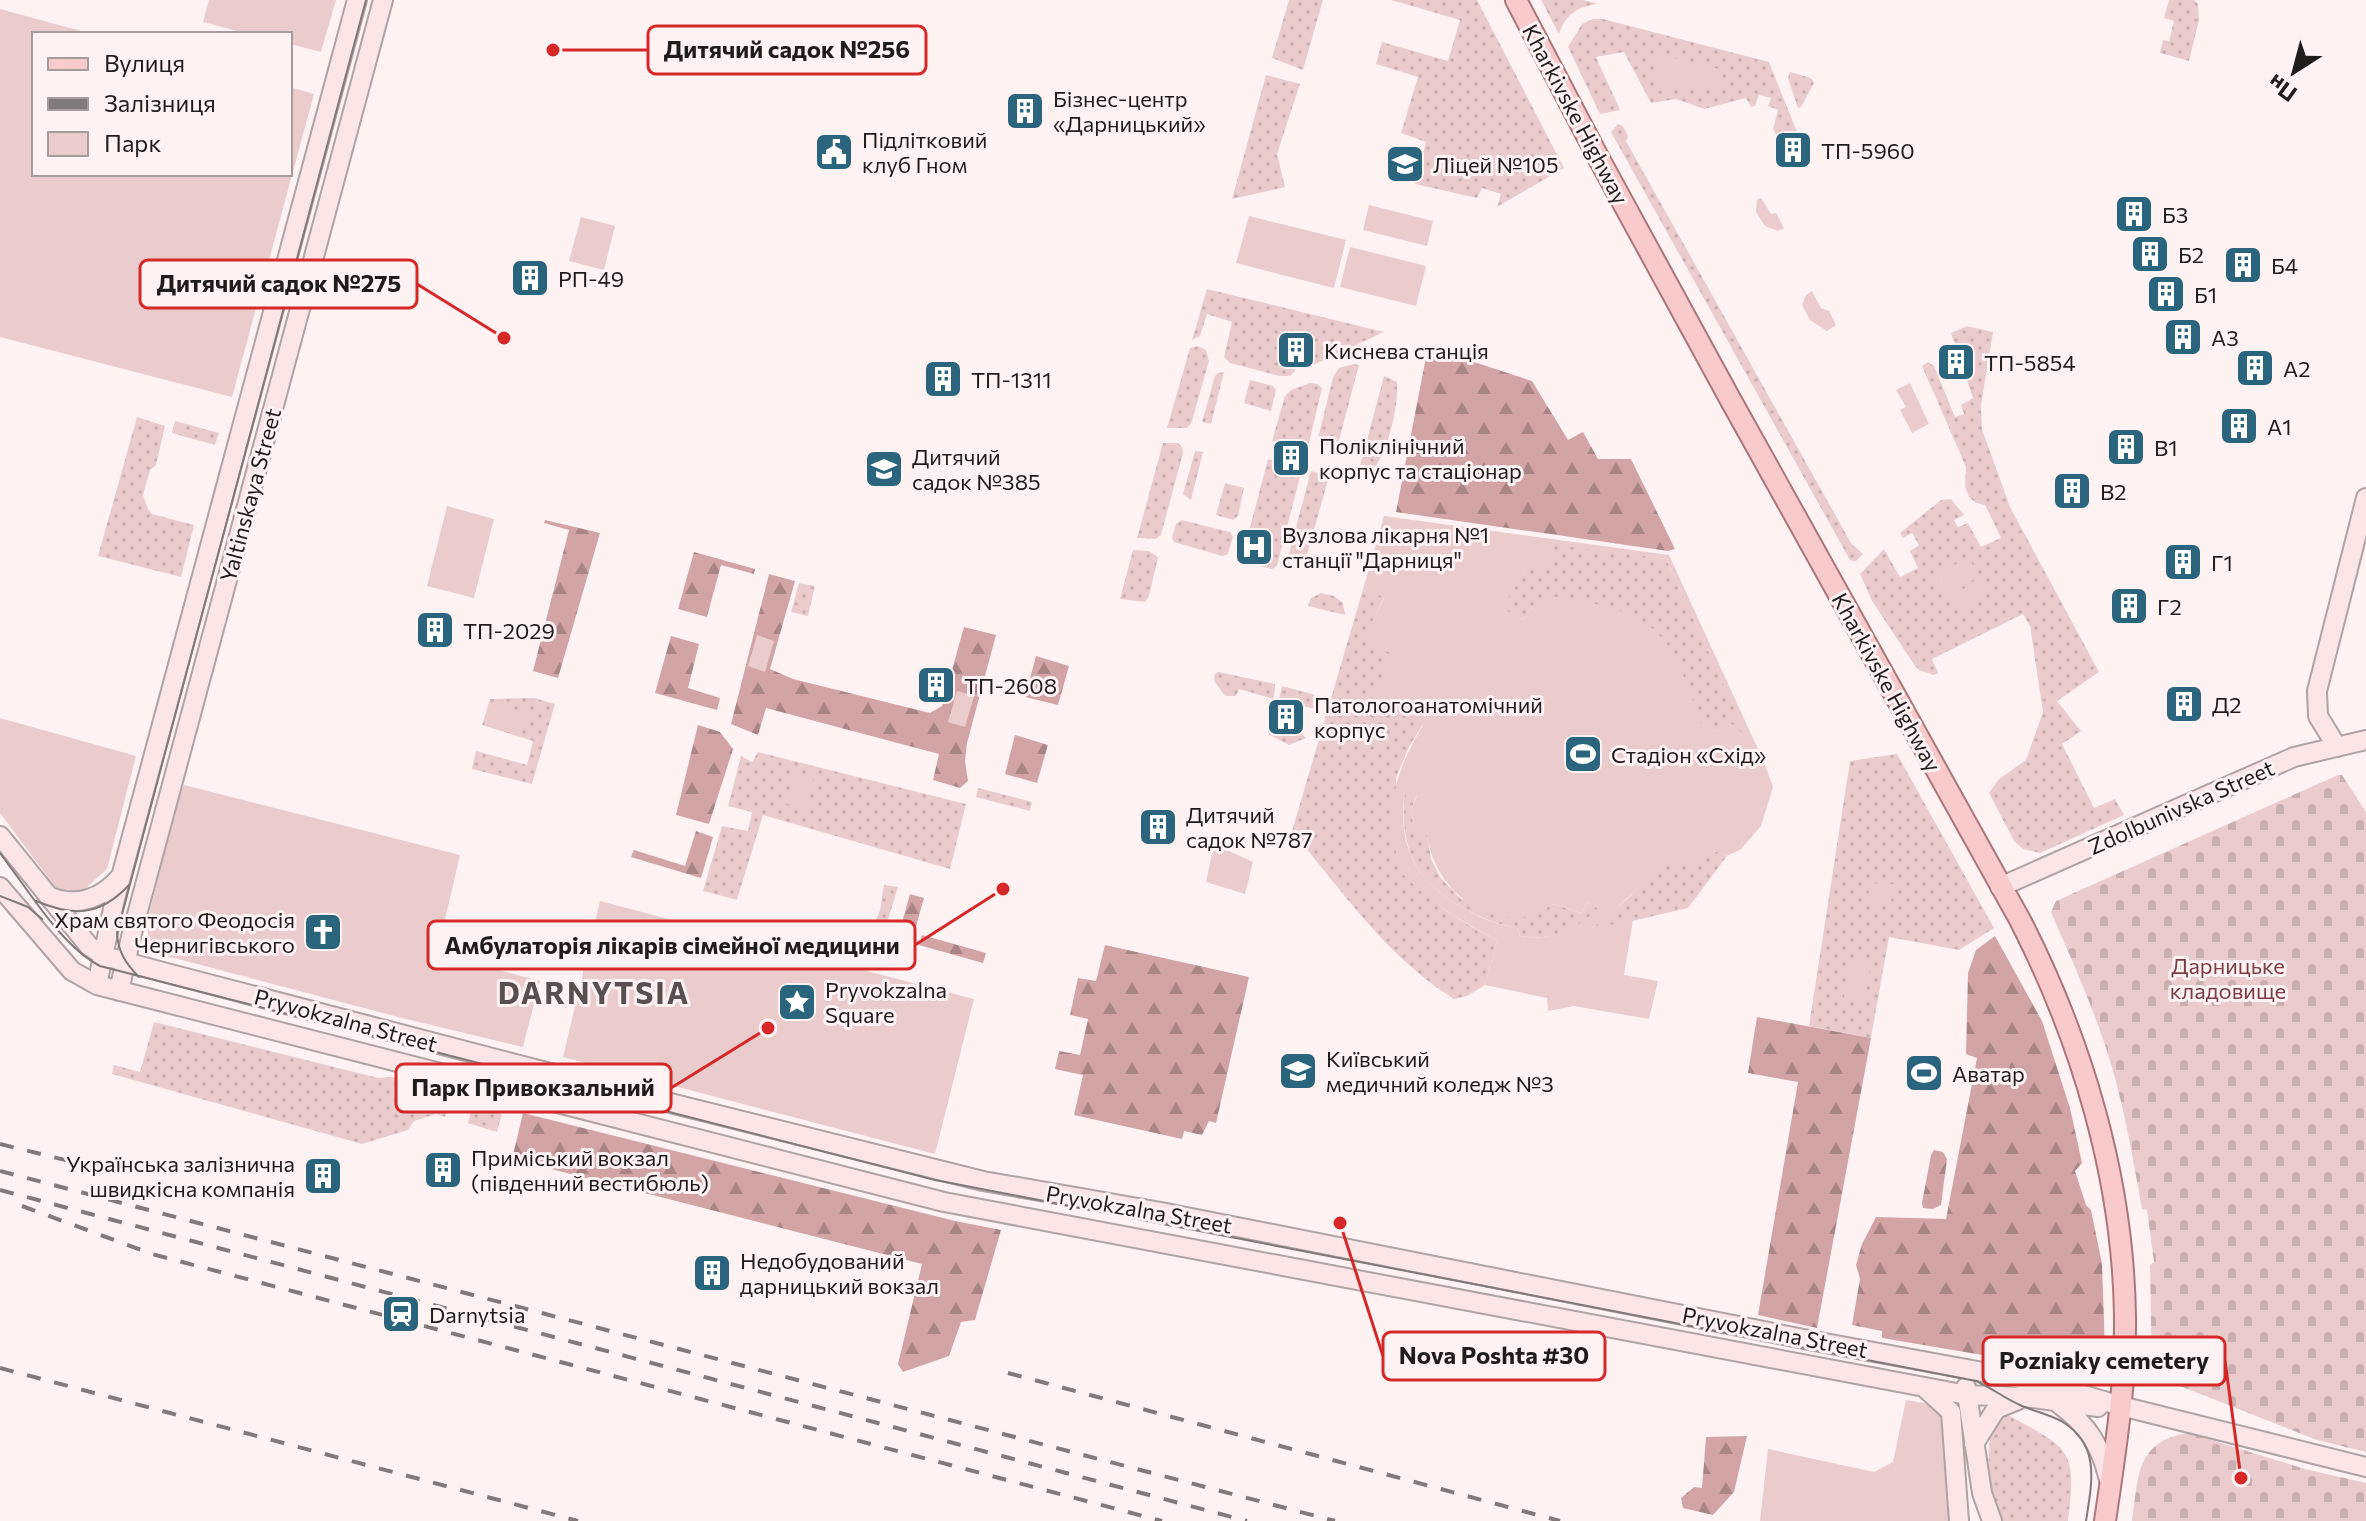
<svg xmlns="http://www.w3.org/2000/svg" width="2366" height="1521" font-family="Commissioner,sans-serif">
<defs>
<pattern id="grass-dots" width="8" height="8" patternUnits="userSpaceOnUse" patternTransform="scale(2)"><rect width="8" height="8" fill="#ebcccd"/><path d="M2 2h.1M6 6h.1" fill="none" stroke="#c9afaf" stroke-width="1.8" stroke-linecap="round"/></pattern>
<pattern id="forest-firs" width="22" height="20" patternUnits="userSpaceOnUse" patternTransform="scale(2)"><rect width="22" height="20" fill="#d2a4a5"/><path d="M5 1l3.5 6h-7zM16 11l3.5 6h-7z" fill="#aa8586"/></pattern>
<pattern id="cemetery-stones" width="16" height="16" patternUnits="userSpaceOnUse" patternTransform="scale(2)"><rect width="16" height="16" fill="#ebcccd"/><path d="M2 7V4a2 2 0 0 1 4 0v3zM10 15v-3a2 2 0 0 1 4 0v3z" fill="#c9afaf"/></pattern>
</defs>
<rect width="100%" height="100%" fill="#fff2f2"/>
<path fill="url(#grass-dots)" d="M1289,0h34l-20,70 -31,-12z
M1391,0h86l87,168 -67,39 4,-13 -19,-6 -5,10 -62,-14 11,-42 -25,-9 17,-56 -42,-13 6,-22 66,19 12,-41z
M1541,0h42l15,4c-21,3 -32,10 -39,30z
M2169,0h25l4,4 1,16 -10,41 -29,-8 3,-13 6,1 5,-20 -10,-3z
M1593,19h10l166,43 36,90 -2,5 -10,-19 -12,5 -8,-14 5,-19 -10,-4 3,-8 -12,-3 -4,11 -4,1 -5,-9 -42,11 -28,-10 -25,4 -27,-51 -28,5 24,53 -20,4 -32,-67 14,-23z
M1790,72l21,6 3,5 -13,24 -3,1 -10,-30z
M1266,75l34,9 -23,70 8,33 -53,12z
M1618,124l5,2 5,10 -2,5 225,402 12,11 -8,8 -5,-2 -239,-428z
M1207,289l177,43 -71,33 -5,-2 -5,-8 2,-10 -16,-4 -4,17 12,3 -2,10 -5,5h-10l-50,-13 -6,-6 8,-35 -25,-8 -7,22 -8,4z
M1967,326l26,6 -12,73 1,24 28,78 89,165 -42,29 24,30 -19,13 32,64 21,-9 9,16 -84,38 -17,-4 -9,-8 -25,-48 10,-14 27,-19 17,-48 -13,-86 -7,-12 -91,45 6,14 -4,2 -15,-5 -4,-4 -43,-65 -12,-27 24,-25 16,28 18,-9 -8,-17 9,-6 -7,-12 -9,5 -3,-5 41,-33 10,-1 13,16 -10,5 4,7 10,-4 13,24 20,-9 -16,-33 -9,-2 -7,-6 -4,-10 1,-20 -44,-101 6,-4 6,4 21,51 9,-3 -3,-9 12,-7 -22,-65z
M1198,346l8,4 3,11 -18,63 -5,4h-19l23,-80z
M1353,364l6,1 -22,83 -15,-4 -4,-6 15,-61 6,-9z
M1224,372l-13,52 -9,-2 13,-46 3,-3z
M1384,376l13,6c2,24 -9,69 -24,88l-13,-4z
M1250,380l23,6 3,4 -5,21 -27,-8z
M1310,383l7,1 5,4 -15,63 -35,-10 13,-45 6,-6z
M137,417l28,9 -9,39 -6,5 -7,25 5,14 4,5 42,11 -13,52 -83,-21z
M175,421l44,12 -4,12 -43,-12z
M1163,443h15l4,4 1,6 -22,82 -5,4 -19,-1z
M1195,451l8,1 -12,48 -8,-6z
M1268,459l34,10 -25,97 -5,3 -32,-8 -4,-4 5,-18 7,-4z
M1311,471l18,5 -25,90 -17,-5z
M1225,483l19,5 -6,28 -5,4 -17,-5z
M1182,520l48,12 3,5 -5,17 -6,2 -48,-14 -2,-4 4,-14z
M1555,544l111,15 82,178 -30,-5 -24,-12v-17l-24,-53 -137,-44 -10,14 -22,-12 26,-41z
M1133,550l16,1 9,6 -9,39 -4,6 -25,-3z
M799,583l16,3 -7,30 -17,-4z
M1364,586l20,11 -19,41 25,15 33,71 -14,23 -13,31 3,91c33,34 55,49 98,71l-12,45 -18,11 -13,3c-66,-41 -113,-109 -162,-168z
M1321,593l13,3 9,7 2,12 -37,-9 3,-8z
M1218,672l57,12 -1,15 -35,-10 -3,7h-11l-10,-14 -1,-7z
M1282,686l37,10 -4,13 -36,-9z
M534,698l21,6 -23,80 -60,-15 4,-18 51,14 6,-24 -51,-16 8,-26z
M1270,726l33,9 3,3 -17,7 -21,-11z
M758,752l208,52 -16,65 -187,-54 -26,85 -34,-9 19,-65 26,5 4,-19 -24,-6 13,-50 11,6z
M1897,754l97,174 -35,22 -70,-13 -18,101 -62,-12 41,-265z
M978,788l54,14 -2,9 -54,-14z
M1405,789l12,6c-7,13 -6,20 -2,34l12,5 4,25 9,18 21,22 72,15 21,-10 27,9 7,-11 11,7c-22,20 -48,33 -79,27l-3,-9c-21,-2 -34,-9 -52,-18 -52,-28 -66,-63 -60,-120z
M1717,851l10,5 -39,52 -99,23 39,-33 20,-22 17,-11z
M884,885l14,2 -15,49 -12,-3 9,-23z
M154,1022l224,56 13,-1 52,13 -2,8 8,3 -4,16 -9,-3 -22,7 -6,9 -46,14 -250,-70 2,-9 26,7z
M472,1106l30,8 -5,18 -29,-9z
M2008,1415c62,34 69,33 60,106h-68c-10,-32 -18,-69 -4,-100z"/>
<path fill="url(#forest-firs)" d="M1428,347l104,34 36,59 15,-8 15,27h33l44,90 -7,2 -272,-39z
M545,520l55,13 -42,145 -25,-7 36,-141 -25,-7z
M694,552l61,17 -1,5 -33,-9 -14,52 -29,-8z
M769,574l26,7 -25,88 23,10 137,34 12,-7 22,-79 32,8 -29,108 -2,18 3,20 -8,7 -27,-8 6,-26 -173,-46 -8,27 -27,-11z
M671,636l28,8 -11,44 32,10 -3,12 -62,-17z
M1036,656l33,10 -11,39 -33,-8z
M698,725l22,7 13,17 -24,75 -33,-9z
M1015,735l33,10 -11,38 -32,-9z
M696,831l17,6 -12,41 -70,-21 3,-7 51,16z
M910,894l14,4 -13,46 -14,-4z
M922,935l64,18 -3,10 -64,-18z
M1995,936l47,85 28,87 12,55 -7,8 11,34 5,5 11,54 3,86 -2,13 -9,11 -212,-36v-7l-30,-6 8,-46 -4,-14 6,-21 14,-27 70,2 31,-161 -11,-4 2,-81 8,-23z
M1105,945l144,32 -33,146 -7,-2 -7,14 -18,-4 -2,8 -108,-24 9,-40 -28,-6 4,-18 21,4 8,-36 -18,-4 8,-37 18,3z
M1757,1017l114,21 -54,290 -59,-13 40,-233 -50,-9z
M523,1113l432,108 46,9 -26,90 -14,2 -12,34 -46,16 -5,-8 24,-100 -410,-105z
M1934,1150l9,2 4,7 -6,46 -8,4 -10,-1 -1,-5 9,-48z
M1747,1436l-13,56 -21,23 -30,-7 -2,-10 13,-11 8,1 4,-51z"/>
<path fill="url(#cemetery-stones)" d="M2338,775h4l24,37v640l-49,-12 -165,-65 -2,-110 4,-3 -7,-52 -5,-1c-10,-55 -19,-111 -37,-164 -15,-45 -35,-89 -54,-133l5,-11z
M2188,1433l117,36 61,14v38h-234c7,-45 3,-79 56,-88z"/>
<path fill="#ebcccd" fill-rule="evenodd" d="M209,0h127l-15,52 -31,-8v-10h-41l-46,-12z
M0,9l92,25h-58v140h256v-87l24,7 -82,303 -232,-60z
M1653,53l70,17 -2,18 -38,-1 -26,4z
M1761,198l10,16 5,-1 8,15 -6,3 -13,-5 -9,-14 1,-12z
M1369,205l64,16 -6,25 -64,-16z
M1249,216l97,24 -12,48 -98,-25z
M581,217l34,9 -11,44 -35,-9z
M1350,247l76,19 -10,40 -76,-19z
M1812,291l9,17 8,3 7,14 -9,6 -17,-11 -8,-15 4,-10z
M1910,383l19,41 -17,9 -12,-23 6,-3 -10,-17z
M447,506l47,13 -20,79 -47,-12z
M1384,516l285,39 94,205 10,27 -12,39 -20,23 -14,7 -10,-4 -11,4 -11,11h-9l-7,-4c-25,3 -35,20 -53,36 -11,11 -23,21 -35,30l42,-9 -9,55 34,6 -9,38 -75,-13 -26,5 -1,-13 -62,-13 12,-45c-32,-17 -61,-33 -87,-59 -4,-4 -10,-9 -12,-14 -2,-7 -2,-17 -3,-25 -7,-48 4,-76 28,-117l-47,-28 14,-44 -26,-15 20,-40 -20,-12zM1555,545l111,14 81,177 -19,-15 -10,11 -23,-12c3,-12 -3,-24 -8,-36 -22,-58 -47,-72 -106,-83 -10,-1 -26,-7 -37,-3 -9,3 -16,15 -21,22l-21,-12 25,-41 18,7zM1405,790l12,6c-7,12 -6,20 -2,33l12,6c6,43 40,81 86,83 15,1 28,-8 41,-14l27,9 7,-11 10,7c-22,20 -48,33 -78,27l-3,-9c-21,-2 -34,-8 -52,-18 -50,-27 -68,-63 -60,-119z
M1968,557l12,19 -33,19 -11,-19z
M1981,579l6,12 -5,9 -21,12 -10,-16z
M757,635l17,6 -9,31 -17,-6z
M957,691l17,5 -9,31 -17,-5z
M490,702l37,11 -6,23 -37,-11z
M0,718l136,38 -29,113 -21,19 -13,4 -17,-4 -56,-75z
M796,773l18,5 -9,31 -18,-5z
M184,785l276,70 -19,82 24,7 -4,16 79,21 -17,66 -125,-30 -239,-63 -10,-7 -2,-24 30,-122z
M1214,844l39,18 -8,32 -39,-12z
M1870,883l25,1 -5,21 -22,-3z
M600,901l374,98 -39,155 -372,-97z
M1851,959l20,4 -7,38 -20,-4z
M1906,1400l18,3 18,8 14,110h-196l8,-72 106,23 19,-10z"/>
<g fill="none" stroke-linecap="round" stroke-linejoin="round">
<g stroke="#afa3a3" stroke-width="22">
<path id="secondary" d="M2337,747l-19,-31 -1,-25 49,-193
M0,836l89,110 15,10 59,16 391,102 429,107 178,31 653,129 229,42 78,23 245,61
M0,887l72,84 25,14 847,217 1023,193 58,2 73,10
M2000,887l294,-130 72,-17
M48,896c28,12 54,3 73,-20
M97,985l18,-86 242,-899
M119,991l12,-54 252,-937
M1966,1387l16,106 10,28
M1926,1389l25,23 8,109
M2059,1404c29,21 42,42 50,76
M1974,1444l22,-35 22,-9"/>
</g>
<g stroke="#ab7678" stroke-width="24">
<path id="primary" d="M1516,0l82,157 131,240 291,523c62,121 103,258 105,396 1,69 -10,137 -20,205"/>
</g>
<use href="#secondary" stroke="#fce5e6" stroke-width="18"/>
<use href="#primary" stroke="#f9cacc" stroke-width="20"/>
<path stroke="#827979" stroke-width="2" d="M0,853c28,36 60,92 100,113l835,214 1041,201c16,7 28,17 44,24 13,6 28,9 41,16 40,23 31,61 25,100
M0,896l28,11 14,12
M36,901c38,16 64,15 93,-16
M139,977c-13,-13 -21,-25 -22,-44l249,-933"/>
<path stroke="#827979" stroke-width="4" stroke-dasharray="14 14" stroke-linecap="butt" d="M0,1144l106,26
M0,1171l1335,350
M0,1190l1247,331
M22,1206l130,48 1010,267
M0,1368l578,153
M1008,1373l552,148"/>
</g>
<defs>
<g id="building-square" transform="scale(2)"><rect x="-9" y="-9" width="18" height="18" rx="4" fill="#2a657d" stroke="#fff2f2"/><path d="M-4-6H4V6H1V3H-1V6H-4ZM-2.5-4.3h1.7v1.8h-1.7ZM.8-4.3h1.7v1.8H.8ZM-2.5-1h1.7V.8h-1.7ZM.8-1h1.7V.8H.8Z" fill="#fff"/></g>
<g id="civic-square" transform="scale(2)"><rect x="-9" y="-9" width="18" height="18" rx="4" fill="#2a657d" stroke="#fff2f2"/><path d="M-.6-6.5H3V-4.5H.6V-3L4-1V1h2V6H-6V1h2V-1L-.6-3ZM-1.2 2.5V6h2.4V2.5Z" fill="#fff"/></g>
<g id="school-square" transform="scale(2)"><rect x="-9" y="-9" width="18" height="18" rx="4" fill="#2a657d" stroke="#fff2f2"/><path d="M0-5L7-2L0 1L-7-2ZM-4 1L0 2.5L4 1V4Q0 6-4 4Z" fill="#fff"/></g>
<g id="hospital-square" transform="scale(2)"><rect x="-9" y="-9" width="18" height="18" rx="4" fill="#2a657d" stroke="#fff2f2"/><path d="M-5-5h3v3.5h4V-5h3V5h-3V1.5h-4V5h-3Z" fill="#fff"/></g>
<g id="stadium-square" transform="scale(2)"><rect x="-9" y="-9" width="18" height="18" rx="4" fill="#2a657d" stroke="#fff2f2"/><path d="M0-5a6.5 5 0 1 0 0 10a6.5 5 0 1 0 0-10ZM-3.5-1.8h7v3.6h-7Z" fill="#fff"/></g>
<g id="church-square" transform="scale(2)"><rect x="-9" y="-9" width="18" height="18" rx="4" fill="#2a657d" stroke="#fff2f2"/><path d="M-1.2-6h2.4v3.5h3.3v2.4h-3.3V6h-2.4V-.1h-3.3v-2.4h3.3Z" fill="#fff"/></g>
<g id="sight-square" transform="scale(2)"><rect x="-9" y="-9" width="18" height="18" rx="4" fill="#2a657d" stroke="#fff2f2"/><path d="M0-6L1.8-2.2L6-1.7L2.9 1.2L3.7 5.4L0 3.3L-3.7 5.4L-2.9 1.2L-6-1.7L-1.8-2.2Z" fill="#fff"/></g>
<g id="university-square" transform="scale(2)"><rect x="-9" y="-9" width="18" height="18" rx="4" fill="#2a657d" stroke="#fff2f2"/><path d="M0-5L7-2L0 1L-7-2ZM-4 1L0 2.5L4 1V4Q0 6-4 4Z" fill="#fff"/></g>
<g id="station-square" transform="scale(2)"><rect x="-9" y="-9" width="18" height="18" rx="4" fill="#2a657d" stroke="#fff2f2"/><path d="M-3-6H3Q5-6 5-4V2Q5 4 3 4L4.5 6H3L1.5 4h-3L-3 6H-4.5L-3 4Q-5 4-5 2V-4Q-5-6-3-6ZM-3.5-4v3h7v-3ZM-3.5 1v1.5H-2V1ZM2 1v1.5H3.5V1Z" fill="#fff"/></g>
</defs>
<g fill-rule="evenodd">
<use href="#building-square" x="1025" y="111"/>
<use href="#building-square" x="1793" y="150"/>
<use href="#civic-square" x="834" y="152"/>
<use href="#school-square" x="1405" y="164"/>
<use href="#building-square" x="2134" y="214"/>
<use href="#building-square" x="2150" y="254"/>
<use href="#building-square" x="2243" y="265"/>
<use href="#building-square" x="530" y="278"/>
<use href="#building-square" x="2166" y="294"/>
<use href="#building-square" x="2183" y="337"/>
<use href="#building-square" x="1296" y="350"/>
<use href="#building-square" x="1956" y="362"/>
<use href="#building-square" x="2255" y="368"/>
<use href="#building-square" x="943" y="379"/>
<use href="#building-square" x="2239" y="426"/>
<use href="#building-square" x="2126" y="447"/>
<use href="#building-square" x="1291" y="458"/>
<use href="#school-square" x="884" y="469"/>
<use href="#building-square" x="2072" y="491"/>
<use href="#hospital-square" x="1254" y="547"/>
<use href="#building-square" x="2183" y="562"/>
<use href="#building-square" x="2129" y="606"/>
<use href="#building-square" x="435" y="630"/>
<use href="#building-square" x="936" y="685"/>
<use href="#building-square" x="2184" y="704"/>
<use href="#building-square" x="1286" y="717"/>
<use href="#stadium-square" x="1583" y="754"/>
<use href="#building-square" x="1158" y="827"/>
<use href="#church-square" x="323" y="932"/>
<use href="#sight-square" x="797" y="1002"/>
<use href="#university-square" x="1298" y="1071"/>
<use href="#stadium-square" x="1924" y="1073"/>
<use href="#building-square" x="443" y="1170"/>
<use href="#building-square" x="323" y="1176"/>
<use href="#building-square" x="712" y="1273"/>
<use href="#station-square" x="401" y="1314"/>
</g>
<g text-anchor="middle" dominant-baseline="central" stroke-width="6" stroke-linejoin="round" paint-order="stroke">
<g font-size="22" fill="#211c1c" stroke="#fff2f2" text-anchor="start">
<text x="1053" y="98">Бізнес-центр<tspan x="1053" dy="25">«Дарницький»</tspan></text>
<text x="862" y="139">Підлітковий<tspan x="862" dy="25">клуб Гном</tspan></text>
<text x="1821" y="150">ТП-5960</text>
<text x="1433" y="164">Ліцей №105</text>
<text x="2162" y="214">Б3</text>
<text x="2178" y="254">Б2</text>
<text x="2271" y="265">Б4</text>
<text x="558" y="278">РП-49</text>
<text x="2194" y="294">Б1</text>
<text x="2211" y="337">А3</text>
<text x="1324" y="350">Киснева станція</text>
<text x="1984" y="362">ТП-5854</text>
<text x="2283" y="368">А2</text>
<text x="971" y="379">ТП-1311</text>
<text x="2267" y="426">А1</text>
<text x="1319" y="445">Поліклінічний<tspan x="1319" dy="25">корпус та стаціонар</tspan></text>
<text x="2154" y="447">В1</text>
<text x="912" y="456">Дитячий<tspan x="912" dy="25">садок №385</tspan></text>
<text x="2100" y="491">В2</text>
<text x="1282" y="534">Вузлова лікарня №1<tspan x="1282" dy="25">станції "Дарниця"</tspan></text>
<text x="2211" y="562">Г1</text>
<text x="2157" y="606">Г2</text>
<text x="463" y="630">ТП-2029</text>
<text x="964" y="685">ТП-2608</text>
<text x="1314" y="704">Патологоанатомічний<tspan x="1314" dy="25">корпус</tspan></text>
<text x="2212" y="704">Д2</text>
<text x="1611" y="754">Стадіон «Схід»</text>
<text x="1186" y="814">Дитячий<tspan x="1186" dy="25">садок №787</tspan></text>
<text x="295" y="919" text-anchor="end">Храм святого Феодосія<tspan x="295" dy="25">Чернигівського</tspan></text>
<text x="825" y="989">Pryvokzalna<tspan x="825" dy="25">Square</tspan></text>
<text x="1326" y="1058">Київський<tspan x="1326" dy="25">медичний коледж №3</tspan></text>
<text x="1952" y="1073">Аватар</text>
<text x="471" y="1157">Приміський вокзал<tspan x="471" dy="25">(південний вестибюль)</tspan></text>
<text x="295" y="1163" text-anchor="end">Українська залізнична<tspan x="295" dy="25">швидкісна компанія</tspan></text>
<text x="740" y="1260">Недобудований<tspan x="740" dy="25">дарницький вокзал</tspan></text>
<text x="429" y="1314">Darnytsia</text>
</g>
<g font-size="22" fill="#211c1c" stroke="#fff2f2">
<text transform="translate(1576 114) rotate(62)">Kharkivske Highway</text>
<text transform="translate(250 495) rotate(-75)">Yaltinskaya Street</text>
<text transform="translate(1887 682) rotate(61)">Kharkivske Highway</text>
<text transform="translate(2181 807) rotate(-24)">Zdolbunivska Street</text>
<text transform="translate(346 1020) rotate(15)">Pryvokzalna Street</text>
<text transform="translate(1139 1209) rotate(10)">Pryvokzalna Street</text>
<text transform="translate(1775 1332) rotate(11)">Pryvokzalna Street</text>
</g>
<g font-size="22" fill="#7b3e43" stroke="#fff2f2">
<text x="2228" y="965">Дарницьке<tspan x="2228" dy="25">кладовище</tspan></text>
</g>
<g font-size="30" font-weight="bold" letter-spacing="2" fill="#594f4f" stroke="#fff2f2">
<text x="594" y="991">DARNYTSIA</text>
</g>
</g>
<path fill="none" stroke="#d62828" stroke-width="3" d="M553 50L648 50M504 338L417 284M1003 889L915 945M768 1028L671 1088M1340 1223L1383 1356M2241 1478L2225 1361"/>
<g fill="#d62828" stroke="#fff2f2" stroke-width="3">
<circle cx="553" cy="50" r="8"/>
<circle cx="504" cy="338" r="8"/>
<circle cx="1003" cy="889" r="8"/>
<circle cx="768" cy="1028" r="8"/>
<circle cx="1340" cy="1223" r="8"/>
<circle cx="2241" cy="1478" r="8"/>
</g>
<g fill="#fff2f2" stroke="#d62828" stroke-width="3">
<rect x="648" y="26" width="278" height="48" rx="8"/>
<rect x="140" y="260" width="277" height="48" rx="8"/>
<rect x="428" y="921" width="487" height="48" rx="8"/>
<rect x="396" y="1064" width="275" height="48" rx="8"/>
<rect x="1383" y="1332" width="222" height="48" rx="8"/>
<rect x="1983" y="1337" width="242" height="48" rx="8"/>
</g>
<g font-size="24" text-anchor="middle" font-weight="bold" fill="#211c1c">
<text x="787" y="58">Дитячий садок №256</text>
<text x="279" y="292">Дитячий садок №275</text>
<text x="672" y="954">Амбулаторія лікарів сімейної медицини</text>
<text x="533" y="1096">Парк Привокзальний</text>
<text x="1494" y="1364">Nova Poshta #30</text>
<text x="2104" y="1369">Pozniaky cemetery</text>
</g>
<rect x="32" y="32" width="260" height="144" fill="#fff2f2" stroke="#a69c9c" stroke-width="2"/>
<rect x="48" y="58" width="40" height="12" fill="#f9cacc" stroke="#a69c9c" stroke-width="2"/>
<text x="104" y="72" font-size="24" fill="#211c1c">Вулиця</text>
<rect x="48" y="98" width="40" height="12" fill="#827979" stroke="#a69c9c" stroke-width="2"/>
<text x="104" y="112" font-size="24" fill="#211c1c">Залізниця</text>
<rect x="48" y="132" width="40" height="24" fill="#ebcccd" stroke="#a69c9c" stroke-width="2"/>
<text x="104" y="152" font-size="24" fill="#211c1c">Парк</text>
<g transform="translate(2294 72) rotate(216)" stroke="#fff2f2" stroke-width="6" paint-order="stroke">
<path d="M0-6L14 30L0 20L-14 30Z" fill="#211c1c"/>
<text y="-12" font-size="22" font-weight="bold" text-anchor="middle" fill="#211c1c">Пн</text>
</g>
</svg>
